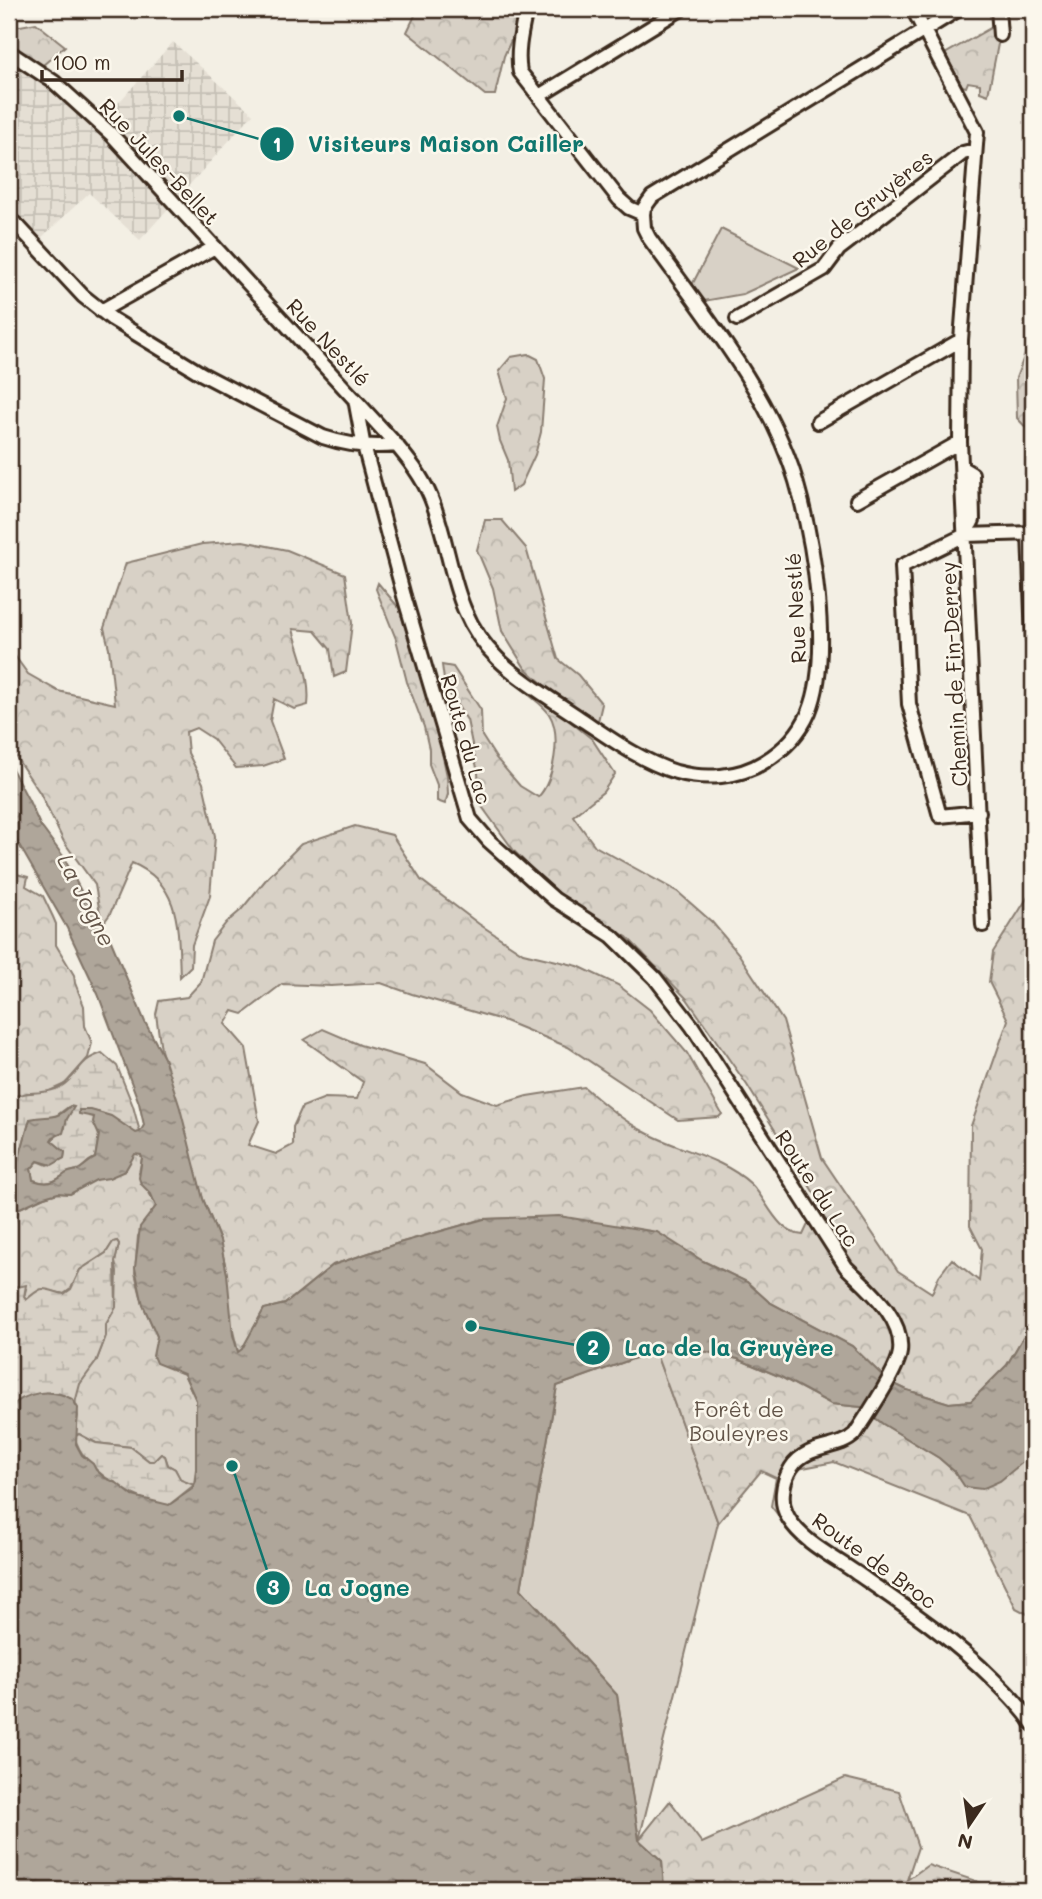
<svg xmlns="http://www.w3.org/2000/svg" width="1042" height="1899" font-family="Mali,sans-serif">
<defs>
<pattern id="industrial-grid" width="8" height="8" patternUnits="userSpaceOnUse" patternTransform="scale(1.75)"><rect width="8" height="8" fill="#e5dfd4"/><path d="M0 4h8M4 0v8" fill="none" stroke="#c5c0b6"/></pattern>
<pattern id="forest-crowns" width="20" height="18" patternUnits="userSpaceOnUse" patternTransform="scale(1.75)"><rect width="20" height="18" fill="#d8d1c6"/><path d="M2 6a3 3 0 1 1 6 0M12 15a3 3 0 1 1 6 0" fill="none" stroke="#bab4aa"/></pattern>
<pattern id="wetland-marsh" width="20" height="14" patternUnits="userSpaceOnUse" patternTransform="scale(1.75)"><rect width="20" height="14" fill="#d8d1c6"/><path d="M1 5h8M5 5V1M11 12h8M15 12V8" fill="none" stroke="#bab4aa"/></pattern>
<pattern id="water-ripples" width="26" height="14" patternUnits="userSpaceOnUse" patternTransform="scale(1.75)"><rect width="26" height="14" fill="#afa69a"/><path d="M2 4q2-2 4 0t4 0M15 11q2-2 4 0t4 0" fill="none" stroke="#90877d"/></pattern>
</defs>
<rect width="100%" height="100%" fill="#f3efe4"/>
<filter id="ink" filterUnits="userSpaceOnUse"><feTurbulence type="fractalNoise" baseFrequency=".0143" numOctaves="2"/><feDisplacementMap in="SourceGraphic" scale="14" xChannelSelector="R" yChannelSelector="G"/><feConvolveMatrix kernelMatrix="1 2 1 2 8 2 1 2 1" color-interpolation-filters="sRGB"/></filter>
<g filter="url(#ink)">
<path fill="url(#industrial-grid)" d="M173,42l80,72 -113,126 -51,-47 -49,46 -31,-33v-145l40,28 46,40z"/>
<path fill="#d8d1c6" stroke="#8a7e72" stroke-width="2" d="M721,229l78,39 -56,26 -39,7 -12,-16z
M655,1351l63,172 -79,317 -22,-145 -96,-106 36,-203z"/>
<path fill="url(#forest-crowns)" stroke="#8a7e72" stroke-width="2" d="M418,9h104l-9,27 -9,20 -9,39h-10l-78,-63z
M36,23l29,23 -23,20 -33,-21v-17z
M992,27l7,12 -11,56 -8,-3v-8l-12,-2 -2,5 -4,-1 -17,-32z
M1033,303v132l-16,-17 -1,-40 11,-29 1,-40z
M528,354l10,5 7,20 -4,53 -6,23 -14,30 -10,7 -3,-32 -8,-19 -3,-14 10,-29 -8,-27 12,-14z
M485,520h17l24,28 32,111 20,16 24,29 -4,17 -55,-37 -18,-16 -23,-37 -9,-43 -16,-38z
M243,541l44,9 58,24 7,49 -6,49 -12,5 -4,-28 -15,-18 -22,-2c7,27 18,48 15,76l-14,4 -20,-10 -4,22 14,38 -21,7 -27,2 -23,-29 -17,-11 -10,4 2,21 15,30 12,53 -5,60 -18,49 -1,21 -11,11c-2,-47 2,-93 -48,-114l-22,51 -8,11 -7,-40 -31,-43 -24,-49 -31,-46v-99l19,26 30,17 57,13 -6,-56 -5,-20 22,-65 76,-19z
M378,583l21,25 39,126 9,42 1,18 -3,10 -8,-3v-16l-8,-21v-15l-5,-22 -17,-45 -11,-43 -20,-50z
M442,665l11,2 28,43 1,26 14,22 24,28 18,11c16,-16 24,-63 11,-83 -4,-7 -14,-14 -20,-19l17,7 46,37 23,35 -12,18 -30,24 22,30 83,46 34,30 26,31 45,68 39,137 76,113 34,22 7,-17 13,-17 27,22 3,-32 -12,-23 1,-100 37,-106 -19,-38 4,-30 40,-63v431l-26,45 -36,36 -22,2 -42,-13 -19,-9 -36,-35 -83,-44 -22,-20 -44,-21 -148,-44 -71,2 -85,24 -66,22 -48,39 -21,5 -22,41 -4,2 -9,-38 -2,-40 -7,-33 -17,-42 -42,-149 -5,-36 3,-13 28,-4 14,-15 11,-41 14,-18 15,-13 27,-33 33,-33 54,-18 37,9 29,45 58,44 44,29 55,13 40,19 32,25 37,43 35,61 -3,3 -41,3 -110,-73 -63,-26 -93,-27 -31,-11 -50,3 -49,-2 -39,30 -10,-3 -8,13 21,24 13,73 -11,24 28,9 17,-9v-18l9,-20 23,-9 32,1 6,-17 -59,-42 19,-11 37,16 65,19 37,28 35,13 30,-9 57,-9c19,16 38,33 61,45 33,18 77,25 106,52 16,15 25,49 52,51l16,-34 -72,-116 -60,-86 -60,-62 -46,-26 -28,-21 -38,-38 -35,-48 -2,-31 -11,-53 -22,-33z
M9,862l4,11 15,4 -2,9 17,10 10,21 3,7v21l18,30 1,8 9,23 1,20 7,17 -4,15 -23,26 -20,9h-18l-8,4 -10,-1v-91l3,-16 -3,-10z
M135,1153l6,1 1,4 -3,15 17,33 -18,30 -3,37 8,32 14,31v7l27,31 12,26 1,60 -3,25 -14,-5 -5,-11 -7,-4 -3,-9 -4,-2 -7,7h-5l-18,-14 -35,-4 -17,-9 -4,1 3,-19 -3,-17 3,-12 9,-15 9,-10 8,-21 2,-17 10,-17 1,-36 -2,-9 4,-18 -2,-3 -4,1 -7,11 -26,17 -9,19 -7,5c-19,-4 -21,-8 -38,6l-2,-3 2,-8 -9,-3 -8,3v-61c7,-3 8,-12 9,-19l26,-12 14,-4 12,1 25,-14 30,-9z
M699,1350l39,9 43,18 50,27 30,3 22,17 56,34 16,14 11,15 63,-30 4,-16v176l-17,-9 -46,-92 -136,-54 -36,7 -13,13 -5,19 12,32 -21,-27 5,-28 -15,-7 -43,52 -63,-172z
M845,1778l54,13 19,56 -11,33 21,-15 60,20 5,5h-329l-2,-29 -23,-21 31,-39 32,42z"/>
<path fill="url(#wetland-marsh)" stroke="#8a7e72" stroke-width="2" d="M102,1053l15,13 16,40 7,26 -4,1c-23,-13 -26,-22 -57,-23l15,7 5,18 -4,23 -6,3 -10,9c-20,1 -21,19 -46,10l-2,-11 7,-8 9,4 17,-7 1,-6 -14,-11 14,-13 2,-20 -15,11h-22l-16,58 -5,3v-84c9,1 13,-3 21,-3 14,-1 27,-1 38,-12 14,-13 13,-21 34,-28z
M117,1241l2,3 -4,18 1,45 -10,17v12l-10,26 -16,22 -5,19c-18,-19 -49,-9 -66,6v-120l17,-4 -2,12 2,3c20,-17 15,-11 38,-6l7,-5 9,-19 26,-17 7,-11z
M79,1434l17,9 35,4 18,14h5l7,-7 4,2 3,9 7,4 6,11 13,5 -25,20c-31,-1 -89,-37 -94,-68z"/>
<path fill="url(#water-ripples)" stroke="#817468" stroke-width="2" d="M9,763l20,38 11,24 23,31 20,39 11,15 17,31 34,81 19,36 16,50 23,91 17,42 7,33 6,61 5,17 4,-3 22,-40 21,-5 48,-39 66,-22 85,-24 75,-3 98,16 46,29 44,21 22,20 83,44 36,35 19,9 42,13 22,-2 36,-36 26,-45v121l-4,16 -29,24 -18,8 -17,-2 -10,-15 -16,-14 -56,-34 -22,-17 -30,-3 -50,-27 -43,-18 -39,-9 -44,1 -98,35 -36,203 96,106 22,145 23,21 2,29h-655v-481c16,-18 42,-21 63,-10l6,9 -2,36 6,11 11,9 3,6 9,8 12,5 16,13 36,9 23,-16 4,-8v-81l-12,-26 -28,-11 -3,-7 4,-20 -14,-31 -8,-37 5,-41 16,-21 -5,-12 -10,-10 -2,-6 3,-20 -1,-3 -6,-1 -10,17 -16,7 -13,2 -26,14 -12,-1 -14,4 -35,16v-33l5,-3 16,-58c19,-5 24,3 40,-13l4,1 -7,12 -4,14 -10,4 -2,3 14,12 -1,6 -12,7 -14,-4 -7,8 2,11c14,5 21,3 32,-6 5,-4 12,-2 16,-6 6,-4 8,-7 14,-10l4,-23 -6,-13 1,-5 -15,-3v-4h12l20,6 25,17 4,-1 4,-7 -5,-22 -41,-109 -31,-66 -57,-99z"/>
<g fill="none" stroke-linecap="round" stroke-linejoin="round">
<g stroke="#3b2a1e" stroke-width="18">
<path id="minor" d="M526,9c-4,20 -10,43 -6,63l99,127 10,9 14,6
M913,9l64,123 -16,208 -1,102 23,483
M998,9l2,26
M9,52l45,30 57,52 282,307c15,18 29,35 38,57 23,57 19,115 67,161 24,23 55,41 83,60 30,20 60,42 95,53 29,8 62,6 88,-10 20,-12 36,-29 45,-50 24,-58 4,-172 -13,-231 -26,-88 -94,-169 -147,-243l-5,-10 -1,-14 1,-6 8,-11 307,-188
M539,96l142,-87
M9,219l10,8 64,69 29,23 90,55 121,63c24,8 48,11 74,8
M101,311l114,-64
M737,319l87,-50 15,-20 17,-13 107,-83 12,-3
M355,399l8,43 41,154 66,223 19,22 65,58 58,37 43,42 37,48 154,241c22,22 58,50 54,85 -2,18 -34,65 -45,82 -17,17 -48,9 -64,34 -9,14 -12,36 -2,51 14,23 45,38 66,53 49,34 97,66 139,108 14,14 28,27 39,44
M818,422l143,-82
M962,468l10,6 1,46 -2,4 -6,2
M857,500l103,-58
M1029,533l4,107
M979,812l-39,4 -31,-112 -7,-138 63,-31 68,-2"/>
</g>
<use href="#minor" stroke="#fbf7ec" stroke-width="12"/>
</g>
</g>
<g text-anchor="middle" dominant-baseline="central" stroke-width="5" stroke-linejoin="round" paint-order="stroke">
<g font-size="21" fill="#3b2a1e" stroke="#fbf7ec">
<text transform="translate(160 161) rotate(47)">Rue Jules-Bellet</text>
<text transform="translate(862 208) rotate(-39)">Rue de Gruyères</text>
<text transform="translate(329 342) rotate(47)">Rue Nestlé</text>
<text transform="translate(795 608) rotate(-93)">Rue Nestlé</text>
<text transform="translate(953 674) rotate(-93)">Chemin de Fin-Derrey</text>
<text transform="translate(467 739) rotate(74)">Route du Lac</text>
<text transform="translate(818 1188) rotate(57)">Route du Lac</text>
<text transform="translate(875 1560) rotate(36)">Route de Broc</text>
</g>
<g font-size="21" fill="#625448" stroke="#fbf7ec">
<text x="739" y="1408">Forêt de<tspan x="739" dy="24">Bouleyres</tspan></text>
</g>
<g font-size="23" font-style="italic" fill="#645549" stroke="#fbf7ec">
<text transform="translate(87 900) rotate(63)">La Jogne</text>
</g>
</g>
<path fill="none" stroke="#0f766e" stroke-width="2.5" d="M179 116L277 144M471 1326L593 1348M232 1466L273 1588"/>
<g fill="#0f766e" stroke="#fbf7ec" stroke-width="2.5">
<circle cx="179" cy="116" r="7"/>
<circle cx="471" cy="1326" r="7"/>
<circle cx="232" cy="1466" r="7"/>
<circle cx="277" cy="144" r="18"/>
<circle cx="593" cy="1348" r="18"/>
<circle cx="273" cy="1588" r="18"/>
</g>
<g font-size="21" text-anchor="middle" font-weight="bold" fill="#fff">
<text x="277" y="152">1</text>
<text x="593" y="1355">2</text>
<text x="273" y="1595">3</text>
</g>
<g font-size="23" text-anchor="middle" font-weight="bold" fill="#0f766e" stroke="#fbf7ec" stroke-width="5" stroke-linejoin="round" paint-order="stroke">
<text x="446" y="152">Visiteurs Maison Cailler</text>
<text x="729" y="1356">Lac de la Gruyère</text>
<text x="357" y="1596">La Jogne</text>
</g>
<rect width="1042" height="1899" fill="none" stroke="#fbf7ec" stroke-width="35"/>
<rect x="18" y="18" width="1007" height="1864" fill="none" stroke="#3b2a1e" stroke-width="2.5" filter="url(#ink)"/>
<g transform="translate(969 1825) rotate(193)" stroke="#fbf7ec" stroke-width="5" paint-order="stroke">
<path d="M0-5L12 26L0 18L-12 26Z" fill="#3b2a1e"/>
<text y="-10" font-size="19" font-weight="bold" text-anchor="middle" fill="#3b2a1e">N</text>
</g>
<path d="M42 70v10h140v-10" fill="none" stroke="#3b2a1e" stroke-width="3.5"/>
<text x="52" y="70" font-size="21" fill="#3b2a1e" stroke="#fbf7ec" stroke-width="5" paint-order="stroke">100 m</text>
</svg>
